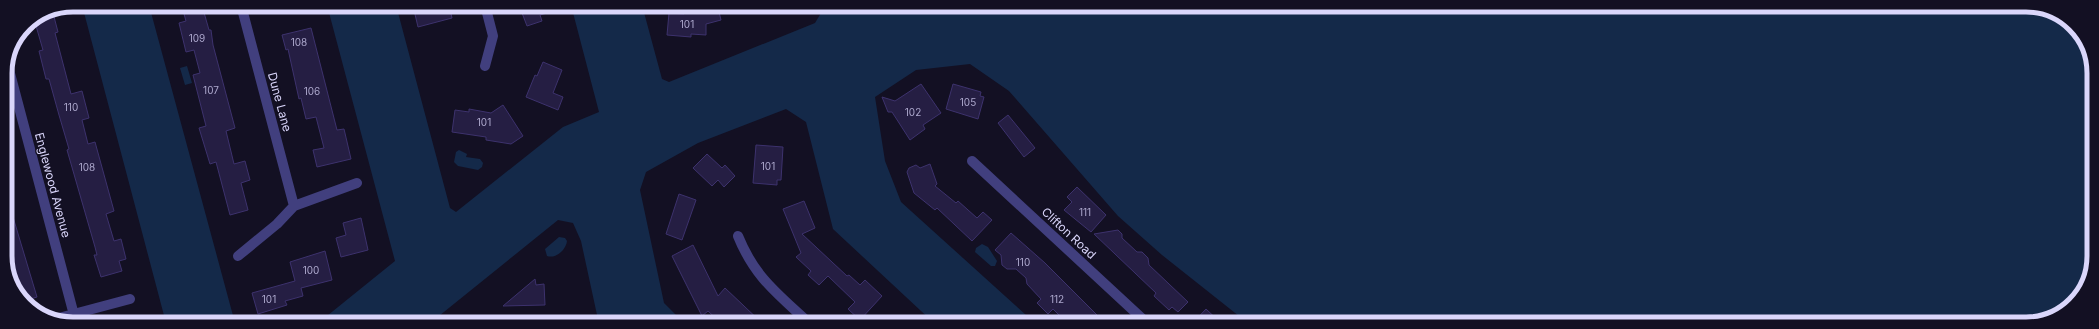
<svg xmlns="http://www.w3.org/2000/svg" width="2099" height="329" font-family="Inter,sans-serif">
<rect width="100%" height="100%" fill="#131023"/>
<path fill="#142949" d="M82,5h67l86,318h-69z
M327,5h69l54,203 6,4 107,-85 36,-15 -28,-107h71l20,74 7,3 146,-59 6,-10 -2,-8 1216,1 36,16 22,38v205l-22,42 -45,17h-777l-87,-69 -44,-39 -109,-125 -39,-27 -54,6 -41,27 10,64 16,41 135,122h-101l-102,-95 -27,-107 -20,-13 -88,34 -52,29 -6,18 24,113 21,21h-86l-18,-83 -8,-18 -15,-3 -129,104h-112l78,-63z
M187,66l5,17 -7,2 -5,-17z
M459,150l8,4 -1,3 14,2 3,4 -1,4 -4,3 -20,-4 -4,-4 2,-10z
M559,237l6,1 2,3c-1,9 -11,18 -20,15l-2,-7z
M982,244l6,3 9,14 -2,5h-4l-16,-14 1,-4z"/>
<path fill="#251e43" stroke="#3d326d" d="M420,5h29l3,13 -34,9 -4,-17 7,-2z
M519,5h44l1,3 -24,7 2,6 -15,5z
M718,8l3,12 -15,4v11l-15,-1v3l-24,-2 2,-22 15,1v-2l13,1v-4l12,1z
M52,9l6,23 -3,1 16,61 11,-3 7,27 -7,2 6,24 7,-2 19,69 -8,3 8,27 7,-2 5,20 -7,2 3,10 -21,6 -7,-22h3l-2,-8 -28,-97 2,-1 -10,-34 -10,-36h-3l-7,-28 4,-1 -9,-31z
M203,9l6,21h2l2,15 22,83 -9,3 8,33 11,-3 5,19 -9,3 7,27 -18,5 -14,-53 -6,2 -11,-36 7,-2 -13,-51 7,-2 -6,-23 -8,2 -7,-29 7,-2 -2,-7z
M311,28l26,102 7,-1 7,30 -34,8 -4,-17 11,-2 -8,-31 -10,2 -5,-21 -2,1 -11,-50 -2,1 -4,-15z
M543,62l19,8 -9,23 10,4 -5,13 -32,-13 9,-22 2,1z
M921,84l20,29 -18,12 2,4 -15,11 -18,-28h-4l-6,-15 13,4z
M953,84l28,8 -1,4 4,1 -6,22 -32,-10z
M503,105l20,31 -12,8 -25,-4v-3l-34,-5 3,-22 14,2v-3l22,4z
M1008,115l27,33 -11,9 -26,-34z
M756,145l27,2 -2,33h-4v5l-24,-2z
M707,154l15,14 3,-3 10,11 -11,11 -6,-7 -6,6 -19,-18z
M930,164l7,20 -2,2 21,17 2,-2 19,17 6,-6 9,8 -20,21 -35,-33 -2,2 -21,-17 -7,-21 2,-4 7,-3 4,3z
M1077,187l29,28 -15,17 -27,-22 8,-8 -5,-5z
M679,194l17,6 -14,40 -16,-6z
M804,201l11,27 -13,6 45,42 2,-1 11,10 5,-5 17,16 -22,24 -12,-11 7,-7 -27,-26 -9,9 -11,-10 3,-4 -15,-14 5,-4 -18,-44z
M7,207h3l27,90 -13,4 -17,-28z
M361,218l7,32 -27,7 -5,-19 10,-3 -3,-12z
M1118,230l4,4v4l15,14h5l6,6 1,7 39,37 -10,10 -6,-5 -3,3 -15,-14 2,-3 -62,-59z
M1011,233l34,30 61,61h-38l-15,-15 -5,5 -11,-11 4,-4 -14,-15 -1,-6 -10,-9h-9l-5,-4 -1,-10 -6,-5z
M693,245l25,51 7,-8 38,36h-41l-14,-13 -6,5 -30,-60z
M325,251l7,29 -31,8 2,8 -18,5 2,4 -29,9 -6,-21 43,-12 -5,-19z
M535,279l1,6 8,-1 1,21 -42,1z
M1206,309l16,15h-30z"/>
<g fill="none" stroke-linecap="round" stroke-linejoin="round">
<path stroke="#413f7e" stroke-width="10" d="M241,5l53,201
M485,5l8,31 -8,30
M7,62l67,253
M972,161l176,163
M738,236c17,42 40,58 72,88
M238,256l39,-32 17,-18 63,-23
M55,319l75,-20"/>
</g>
<g text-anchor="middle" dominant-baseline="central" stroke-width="3" stroke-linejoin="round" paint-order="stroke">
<g font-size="10" fill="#ada8cd">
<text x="687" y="24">101</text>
<text x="197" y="38">109</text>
<text x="299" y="42">108</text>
<text x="211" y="90">107</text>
<text x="312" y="91">106</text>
<text x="968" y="102">105</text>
<text x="71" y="107">110</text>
<text x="913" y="112">102</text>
<text x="484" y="122">101</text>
<text x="768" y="166">101</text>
<text x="87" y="167">108</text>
<text x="1085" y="212">111</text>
<text x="1023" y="262">110</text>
<text x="311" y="270">100</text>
<text x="269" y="299">101</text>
<text x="1057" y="299">112</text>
</g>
<g font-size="12" fill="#dad6fb" stroke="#131023">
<text transform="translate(280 102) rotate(75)">Dune Lane</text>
<text transform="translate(53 185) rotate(75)">Englewood Avenue</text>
<text transform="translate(1069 233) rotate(43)">Clifton Road</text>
</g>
</g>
<path d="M0 0H2099V329H0ZM73 12H2026A61 61 0 0 1 2087 73V256A61 61 0 0 1 2026 317H73A61 61 0 0 1 12 256V73A61 61 0 0 1 73 12Z" fill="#131023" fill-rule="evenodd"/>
<path fill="none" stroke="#dad6fb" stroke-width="5" d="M73 12H2026A61 61 0 0 1 2087 73V256A61 61 0 0 1 2026 317H73A61 61 0 0 1 12 256V73A61 61 0 0 1 73 12Z"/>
</svg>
